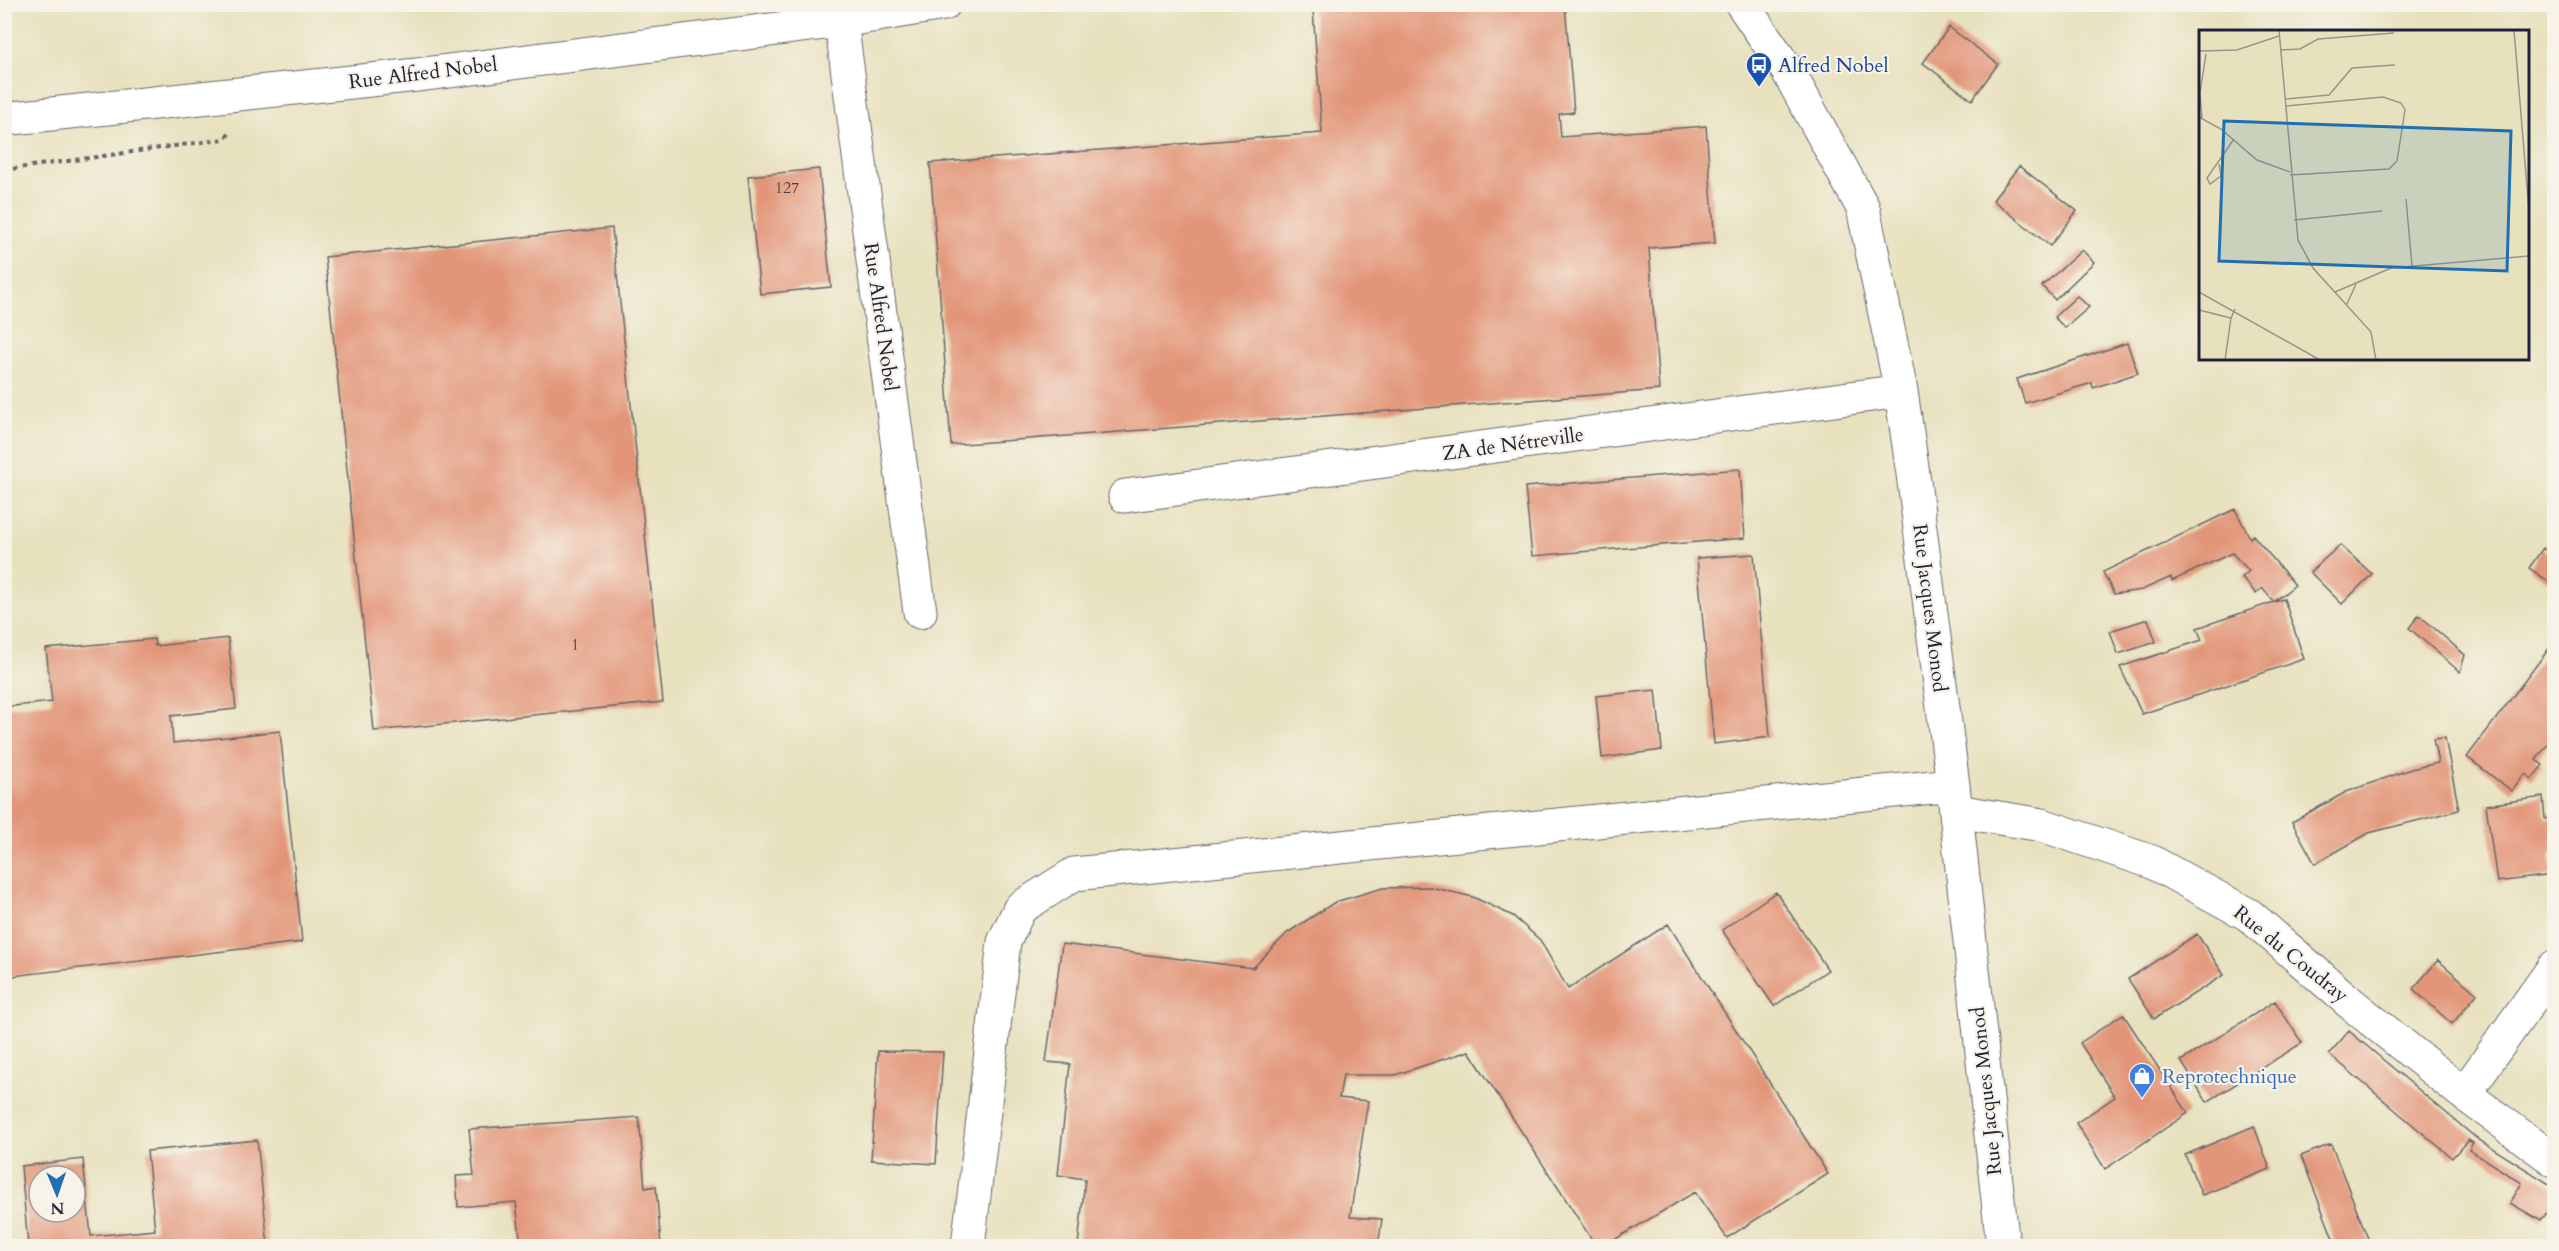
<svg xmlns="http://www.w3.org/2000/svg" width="2559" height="1251" font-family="Cardo,serif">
<rect width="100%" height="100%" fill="#f7f3e8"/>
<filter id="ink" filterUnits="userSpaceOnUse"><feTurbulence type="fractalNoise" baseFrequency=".0167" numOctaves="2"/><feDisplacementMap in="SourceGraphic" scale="12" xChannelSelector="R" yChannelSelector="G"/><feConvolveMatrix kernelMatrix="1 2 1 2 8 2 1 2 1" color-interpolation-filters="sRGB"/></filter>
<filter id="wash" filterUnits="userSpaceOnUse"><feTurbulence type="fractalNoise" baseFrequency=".008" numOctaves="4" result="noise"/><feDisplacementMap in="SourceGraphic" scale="24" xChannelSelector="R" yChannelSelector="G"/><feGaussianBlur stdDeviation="1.35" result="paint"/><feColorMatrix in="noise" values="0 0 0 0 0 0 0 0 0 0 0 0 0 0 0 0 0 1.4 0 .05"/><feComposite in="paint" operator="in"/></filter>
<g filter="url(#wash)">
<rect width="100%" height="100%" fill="#e7e1be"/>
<g id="blocks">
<path fill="#e29578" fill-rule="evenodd" d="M1384,4h181l9,108 -15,2 2,23 145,-11 9,117 -66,5 10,142 -708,55 -21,-282 392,-30 -9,-123z
M1949,27l49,37 -26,36 -49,-37z
M2019,166l58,45 -27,35 -57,-46z
M819,169l12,118 -71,7 -12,-118z
M612,228l51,474 -289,29 -49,-474z
M2082,250l12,12 -39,38 -13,-14z
M2077,296l12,11 -24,21 -11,-11z
M2127,343l11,30 -45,15 -1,-5 -67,20 -8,-24z
M1740,469l5,69 -213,18 -7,-69z
M2235,509l15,29 3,-3 42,50 -21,17 10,-3 20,60 -162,55 -22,-47 82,-27 -5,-12 77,-26 -12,-14 -6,6 -14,-17 7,-6 -17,-18 -60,28 -1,-4 -29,13 -28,4 -11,-22z
M2340,545l32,29 -30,30 -32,-32z
M2543,548l11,9v21l-3,5 -22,-15z
M1754,554l16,183 -56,7 -17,-186z
M2419,615l46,40 -5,17 -51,-44z
M2148,619l8,23 -38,12 -8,-23z
M228,638l8,71 -65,7 2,27 107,-12 22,211 -298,35v-270l48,-5 -6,-53 108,-10 1,7z
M2554,642v107l-6,-5 -12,16 7,5 -11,14 -7,-5 -13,17 -45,-34z
M1656,690l6,60 -60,8 -6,-62z
M2445,738l14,72 -90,23 -54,31 -23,-42 54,-30 65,-23 27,-6 -5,-24z
M2543,797l2,22 9,-1v35h-4l3,22 -56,7 -11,-77z
M1430,887l43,10 40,19 27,24 28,49 100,-65 160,250 -101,64 -32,-46 -91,54h-8l-127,-195 -74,24h-52l-4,23 29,3 -18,116 32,2 -4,27h-300l7,-67 -27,-4 12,-111 -24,-2 16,-118 191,24 34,-35 48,-31 48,-14z
M1776,892l52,78 -54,36 -52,-76z
M2197,934l27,41 -70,44 -26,-40z
M2438,960l39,34 -25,30 -39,-35z
M2275,1001l27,42 -95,59 -26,-41z
M2123,1014l65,99 -83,56 -29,-46 39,-26 -35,-54z
M2349,1031l127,107 78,49v15l-13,19 -31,-18 12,-20 -53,-33 4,-7 -5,-3 -16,18 -123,-104z
M878,1051l65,1 -7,112 -65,-4z
M639,1117l6,71 11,-2 5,60h-140l-5,-44 -58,5 -2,-31 18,-1 -5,-46z
M2254,1126l16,43 -68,26 -17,-40z
M257,1140l11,106h-240l-7,-80 62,-7 8,77 64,-6 -8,-79zM39,1176h36v36h-36z
M2331,1144l40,102h-35l-35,-90z"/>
</g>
</g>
<g filter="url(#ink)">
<use href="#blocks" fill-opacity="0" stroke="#676569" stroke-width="1.5"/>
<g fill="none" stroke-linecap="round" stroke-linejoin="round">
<g stroke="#676569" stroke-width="35">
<path id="minor" d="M1742,4l46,67 75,137 38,183 12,83 40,311 50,461
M841,21l79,591
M4,119l413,-44 424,-54 103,-17
M1125,496l776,-105
M1956,811l86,14 110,37 97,53 105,91 110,88 90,66
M2464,1094l90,-127
M968,1246l36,-304 16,-34 54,-34 879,-89"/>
</g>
<path stroke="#676569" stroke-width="4" stroke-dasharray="4.5 4.5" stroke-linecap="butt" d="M4,170l220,-31 6,-6"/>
<use href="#minor" stroke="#fff" stroke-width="33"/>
</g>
</g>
<defs>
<g id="bus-pin" transform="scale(1.35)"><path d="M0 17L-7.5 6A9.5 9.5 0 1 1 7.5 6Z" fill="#1a4fb4" stroke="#f7f3e8"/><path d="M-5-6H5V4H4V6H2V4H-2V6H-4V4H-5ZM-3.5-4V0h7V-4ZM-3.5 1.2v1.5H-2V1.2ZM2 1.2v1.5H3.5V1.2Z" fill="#fff"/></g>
<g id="shop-pin" transform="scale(1.35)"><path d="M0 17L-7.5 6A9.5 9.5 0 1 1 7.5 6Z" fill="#3f7fe0" stroke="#f7f3e8"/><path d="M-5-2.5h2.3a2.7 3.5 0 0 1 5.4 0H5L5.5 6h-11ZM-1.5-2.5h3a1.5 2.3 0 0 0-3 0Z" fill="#fff"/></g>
</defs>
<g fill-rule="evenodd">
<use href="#bus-pin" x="1759" y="65"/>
<use href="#shop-pin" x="2142" y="1076"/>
</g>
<g text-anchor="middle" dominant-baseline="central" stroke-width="4.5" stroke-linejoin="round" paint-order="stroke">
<g font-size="16" fill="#523f4a">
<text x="787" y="188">127</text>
<text x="575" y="645">1</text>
</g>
<g font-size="20" fill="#164399" stroke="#f7f3e8" text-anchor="start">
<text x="1778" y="65">Alfred Nobel</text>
</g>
<g font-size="20" fill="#22223b" stroke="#f7f3e8">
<text transform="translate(423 73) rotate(-7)">Rue Alfred Nobel</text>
<text transform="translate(881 317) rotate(82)">Rue Alfred Nobel</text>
<text transform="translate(1513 444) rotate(-8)">ZA de Nétreville</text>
<text transform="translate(1930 608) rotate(83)">Rue Jacques Monod</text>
<text transform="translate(2291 954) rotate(39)">Rue du Coudray</text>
<text transform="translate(1986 1091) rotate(-96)">Rue Jacques Monod</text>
</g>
<g font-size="20" fill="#366cbe" stroke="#f7f3e8" text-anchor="start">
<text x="2162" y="1076">Reprotechnique</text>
</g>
</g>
<g transform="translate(2199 30)">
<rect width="330" height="330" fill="#e7e1be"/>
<path fill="none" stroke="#98958a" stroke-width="1.5" d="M80,0l19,210 15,28 58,64 5,28M315,0l15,181M81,20l20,-1 18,-10 76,-6M0,21l38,-1 42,-14M86,69l44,-4 23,-27 43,-3M86,76l98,-9 18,6 4,7 -8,51 -8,8 -99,6M0,87l22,12 36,31 33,12M3,88l-2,-25 6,-39M20,134l2,12 -11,8 -3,-6 27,-39M207,169l6,67M95,190l88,-9M0,262l121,68M136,262l56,-24 138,-12M148,274l9,-20M0,280l32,8 4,-9M26,330l6,-42"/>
<path fill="#1f6fb2" fill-opacity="0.15" stroke="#1f6fb2" stroke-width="3" d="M25,91l287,10 -4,140 -288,-10z"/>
<rect width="330" height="330" fill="none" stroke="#22223b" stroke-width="3"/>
</g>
<rect width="2559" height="1251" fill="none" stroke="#f7f3e8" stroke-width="24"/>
<g transform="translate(57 1194) rotate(178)"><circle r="28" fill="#f7f3e8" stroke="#a29fa3" stroke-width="1.5"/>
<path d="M0-4.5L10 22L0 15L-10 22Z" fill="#1f6fb2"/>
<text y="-9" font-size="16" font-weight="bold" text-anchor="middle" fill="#22223b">N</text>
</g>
</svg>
